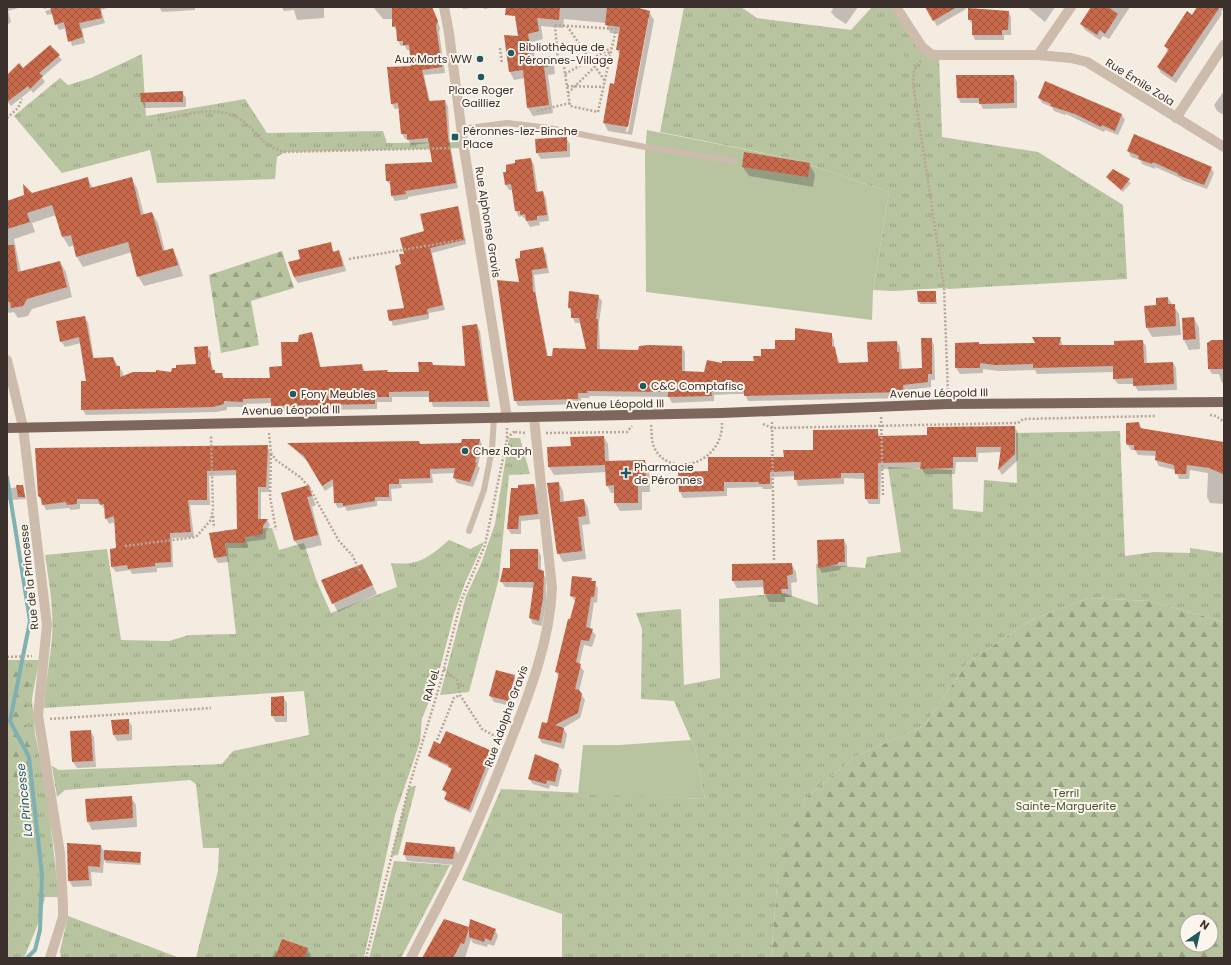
<svg xmlns="http://www.w3.org/2000/svg" width="1231" height="965" font-family="Poppins,sans-serif">
<defs>
<pattern id="grass-tufts" width="24" height="20" patternUnits="userSpaceOnUse"><rect width="24" height="20" fill="#b8c4a0"/><path d="M3 7l-1-3M5 7V3M7 7l1-3M15 17l-1-3M17 17v-4M19 17l1-3" fill="none" stroke="#97a083"/></pattern>
<pattern id="forest-firs" width="22" height="20" patternUnits="userSpaceOnUse"><rect width="22" height="20" fill="#b8c4a0"/><path d="M5 1l3.5 6h-7zM16 11l3.5 6h-7z" fill="#97a083"/></pattern>
<pattern id="building-cross-hatch" width="8" height="8" patternUnits="userSpaceOnUse"><rect width="8" height="8" fill="#c8694b"/><path d="M0 0l8 8M0 8l8-8" fill="none" stroke="#a4573f"/></pattern>
</defs>
<rect width="100%" height="100%" fill="#f4ebe1"/>
<path fill="url(#grass-tufts)" d="M684,7h57l16,11 94,12 21,-23h24l26,40 17,9 3,81 96,15 85,53 4,74 -178,10 -5,-1 -51,3 -20,-1 16,-98 -96,-33 -133,-27z
M142,54l4,62 99,-17 22,34 116,-2 4,12 76,-1 1,6 -179,4 -8,5 -2,22 -118,4 -7,-33 -88,23 -48,-57 46,-38 8,7 23,-7z
M1120,431l5,125 29,-4 36,1v-5l34,5v69l-74,-21 -61,-3 -56,21 -66,44 -43,63 -70,31 -49,42 -27,76 -6,70 1,13h-211v-44l-100,-34 39,-91 204,10 -10,-50 -21,-48 -33,-2 1,-70 -6,-16 45,-4 3,76 36,-7 -1,-79 65,-6 34,12 -2,-41 49,4 2,-11 34,-5 -13,-85 64,3 1,39 30,3 1,-32 33,3 -1,-50z
M509,438h11l10,36 -21,1 -10,103 -30,114 -29,3 26,-99 15,-32 14,-40z
M272,528l7,22 25,-7 13,39 14,31 66,-26 -6,-24c28,3 37,-5 58,-23l21,9 14,-7 -19,41 -11,31 -19,74 -13,30 -2,24 -25,73 -31,143h-168l22,-87 1,-23h-16l-7,-64 -6,-4 -125,10 -8,7 -5,-31 7,4 163,-6 11,-13 76,-16 -5,-44 -260,17c1,-24 6,-47 8,-70 2,-28 -3,-56 -7,-83l62,-6 14,91 48,1 20,-6 47,-1 -12,-104z
M7,660h32l-7,39 3,35 11,53 13,110h-14l-5,22 -16,39h-17z
M416,786l-18,69 -7,1 18,-69z
M394,861l56,4 -49,93h-32z
M68,916l112,42h-119l-1,-7z"/>
<path fill="url(#forest-firs)" fill-rule="evenodd" d="M282,251l12,37 -43,13 8,44 -38,8 -12,-78z
M1089,598l61,3 74,21v336h-451l-1,-13 6,-70 6,-22 21,-54 49,-42 70,-31 43,-63 66,-44zM1187,921h24v24h-24z
M8,667h15l7,10 -6,45 13,31v25l-30,12z"/>
<path fill="#b8c4a0" d="M895,48l12,10 -7,10 -13,-11z
M647,130l146,29 96,33 -16,98 -1,30 -226,-28 -1,-140z
M691,740l4,9 10,50 -127,-5 5,-49h36z"/>
<path fill="#0003" fill-rule="evenodd" d="M7,7h15l-14,4 3,11 -4,3z
M43,7h9l-8,2z
M55,7h55l-9,3 4,13 -23,6 3,14 -13,3 -6,-18 -7,2 -6,-16 -6,1 -2,-4 10,-3z
M159,7h36v3l-33,2z
M282,7h42v11l-27,2 -3,-10 -10,1z
M360,7h72l8,21 -1,4 6,41 -21,2 6,27 15,-1 3,5 2,37 8,45 -50,9v2l-13,2 -3,-5 -1,-10 -4,-5 46,-18 -3,-20 -19,2 -3,-6h-3l-3,-6 -2,-25 -5,1 -3,-5 20,-38 -2,-16h-3l-2,-4h-4l-3,-5v-9l-5,-6v-7h-10l-9,-11z
M462,7h15l-14,2z
M483,7h14l-13,2z
M515,7h125v3l9,2 5,8 -22,115 -24,-4 -4,-8 11,-38 5,-30 -3,-5 3,-16 -10,-1 -4,-10 -42,-4 -1,9 -22,-2 2,13 -11,3 3,17 15,-2 4,8 1,9 -7,1 5,38 -20,3 -5,-8 -3,-30 -11,2 -4,-8 9,-35zM647,18h2l-21,114h-2z
M831,7h27l-12,17 -11,-7 -4,-5 2,-3z
M926,7h39l1,2 -29,17z
M1027,7h28l-10,15z
M1093,7h37l-21,32 -6,-3 -3,4 -15,-10 -4,-6z
M1199,7l25,1 -3,4 1,2 -46,69 -15,-10 -3,-6 10,-15 -3,-6z
M1008,11l3,6v18h-7v5h-29l-2,-5v-10l-4,-5z
M50,46l12,14 -20,17 3,5 -12,11 -2,-3 -20,16 -4,-5v-25l16,-7z
M1014,76l3,6v26l-34,1 -3,-6h-19l-3,-5z
M1224,91v24l-7,-4 -3,-6z
M182,92l4,6v9l-41,1 -3,-6z
M1039,98l83,17 3,5 -7,15 -13,-5 -1,2 -38,-18 -1,1 -11,-4 -2,-4 -10,-4z
M566,138l4,6v13l-29,2 -4,-6 -1,-13z
M1128,151l83,17 3,5 -7,16 -25,-9 -2,-2 -25,-11v2l-13,-5 -2,-4 -9,-3z
M531,159l3,6 4,28 5,-1 3,6 3,23 -10,1 1,3 -10,2 -4,-7 -4,-4 -3,1 -3,-6 -3,-21h-4l-3,-5z
M809,164l6,10 -2,13 -64,-11 -6,-9z
M1113,171l18,12 -8,9 -16,-15z
M87,178l6,10 38,-10 6,10 7,27 8,-2 6,10 7,28 8,-1 5,10 5,16 -39,10 -6,-10 -6,-24 -49,15 -6,-10 -3,-12 -5,2 -6,-10 -7,-22 -24,8 3,9 -21,7 7,33 39,-10 6,10 6,25 -40,12 -4,7 -10,2 -4,-6 -5,1 -2,-3v-115l1,6z
M458,207l2,5 6,32 -34,9 13,57 -16,3v6l-36,7 -5,-15 17,-2 -3,-44 3,-10 20,-24z
M330,243l4,9 4,-1 4,6 4,14 -48,12 -4,-6 7,-17z
M543,249l3,5 3,19 -15,2 2,20 12,62 40,-7 -7,-27h-6l-6,-15 29,-12 4,5 -3,22 1,27 39,1 43,-4 3,5v20l20,1 18,-9 32,-2 41,-21 35,-7 3,6v8l6,16 29,-1 28,-21 3,5 2,23 21,-1 8,-30 3,6 1,35h-4v7l-25,3v8l-158,3 -3,-7h-13l-18,1v6l-42,2 -3,-6 -80,-1 1,2h-9v6l-63,2 -3,-6 6,-141z
M935,292l2,12h-17l-1,-3z
M1168,298l11,16 2,21 -29,2 -5,-9 10,-22z
M84,317l4,5 6,37 19,-1 10,15v4l49,-4 25,-8 10,-18 4,6 -1,7 4,11 2,3h5l4,5h46l12,-12 16,-24 12,-10 3,6 7,29 41,-3 3,7 22,-1 1,2h32l12,-10 2,3 32,1 11,-42 3,6 10,76h-57l-3,-10h-38v5h-15v7l-101,2 -4,-8 -26,1v3h-19v3l-11,2 -130,3 -4,-6 5,-27 -6,-39 -16,4 -4,-6z
M1194,318l5,10 1,21 -11,1 -5,-10z
M1060,338l3,8h52l27,-5 4,5 1,18 26,-1 3,5 1,22 -39,1 -4,-7h-16l-4,-5v-7l-77,2 -2,-4 -36,1 -16,-2v4l-23,1 -4,-6 23,-25 1,2 56,-1z
M1224,345v38h-2l-3,-9h-7l-3,-5z
M1139,423l3,6 82,14v61l-14,-1 -3,-6 1,-24 -18,-3 -1,9h-10l-3,-9 -17,-4 -3,-6 1,-4 -19,-1 -3,-5h-4l-3,-5z
M1015,427l3,6v27l-16,15 -3,-5 2,-18 -23,1v9h-22l-1,12h-30l-4,-6 -40,1 -1,35h-11l-3,-5 -1,-20 -21,-1v6l-46,2 -3,-10 -23,1v12h-9l-1,-2 -35,1v8l-44,2 -3,-6 29,-20 105,-21 63,-21 3,7 48,-1z
M604,437l4,7 1,18 36,-1 4,7 1,24h-8v18l-22,1 -5,-8v-10h-4l-4,-8 -1,-13 -52,3 -5,-8 -1,-19 24,-1z
M480,440l2,5 -4,21 2,2 -7,19 -16,-4 -3,-5 1,-5 -23,1 1,9 -32,1 1,4 -11,1 1,12h-15v5l-30,5 -2,-4 -7,1 -3,-5 -1,-18 -9,6 -18,-30 -18,-17 131,1 42,-1z
M267,446l3,6 -1,40h-8v28h6l3,5 -4,7v7l-19,3 1,6h-20l1,14 -11,1 -3,-5 -4,-25 27,-3v-55l-29,1 1,29h-20l4,32 -22,1 1,29 -16,1v4l-25,2 -2,-4 -14,2 -4,-5 5,-18 -2,-27 -6,2 -3,-6 -1,-8 -4,-6h-21v5l-9,1 -2,-2 -23,2 -7,-14z
M559,483l4,8 1,11 20,-2 4,8 2,16 -8,1 4,34 -23,3 -5,-9z
M534,485l3,5 3,29 -19,2v13h-10l-3,-5 11,-40z
M23,486l3,13 -19,1v-11z
M308,486l8,19 -4,2 10,38 -21,5 -6,-9 -13,-48z
M844,540l3,6v21h-6l-1,3 -18,3 -3,-5z
M538,550l3,6v15l5,7v26l-4,22 -9,-2 -3,-6 5,-30 -30,-1 -4,-6 10,-12z
M791,564l5,8 1,10 -6,1 1,14h-7v5h-16l-4,-8 -1,-7 -27,1 -4,-7z
M367,574l10,20 -39,18 -5,-9z
M591,579l7,9 -1,15 -3,-1 -4,27 6,6 -4,12 -8,-2 -5,20 5,6 -5,20 6,9 -5,18 -17,10 4,6 -3,15 -22,-6 -3,-5 9,-14 11,-47 -3,-5 20,-70 -5,-6z
M514,676l4,6 -7,24 -17,-4 -4,-6z
M283,697l4,6v19h-11l-4,-6z
M128,720l4,6v14l-15,1 -3,-6 -2,-14z
M90,731l4,6 2,30 -19,1 -4,-6z
M440,745l52,7 2,4 -23,57 -24,-11 -2,-3 2,-5 -4,-4 9,-19 -3,-4 -17,-8 -3,-3z
M558,765l4,5 -4,17 -8,-2 -1,4 -16,-5 -4,-5z
M131,797l5,8 1,22 -45,3 -4,-8z
M101,846l3,5 36,2 1,12 -35,-2 -2,-4 -1,14 -12,-1 1,14 -19,1 -4,-6z
M455,848l3,6 -2,11 -49,-4 -3,-7z
M445,920l25,8 25,2 3,6 -4,10 -6,-2 -1,3 -14,-4 -2,-4 -6,19h-42z
M307,949l4,6 -1,3h-38l3,-7 3,1z"/>
<g fill="none" stroke-linecap="round" stroke-linejoin="round">
<path stroke="#7fb0b2" stroke-width="4" d="M7,477l23,144 -20,100 19,36 13,118 -2,55 -5,20 -8,8"/>
</g>
<path fill="url(#building-cross-hatch)" d="M50,7h50l2,11 -23,5 4,14 -15,5 -4,-20 -9,3z
M392,7h40l6,14 -2,5 6,41 -20,3 7,31 16,-1 3,37 8,46 -51,8 1,3 -15,2 -1,-15h-4l-1,-17 47,-2 -4,-24 -21,2v-6h-6l-3,-31 -7,1 -4,-37 24,-1 -2,-21h-6v-4h-6l-1,-15 -4,1z
M506,7h54l-1,13 -22,-2 2,13 -11,3 4,24 18,-2 1,10 -7,1 5,38 -22,3 -4,-38 -14,2 -5,-37 14,1 -3,-20 -10,-1z
M607,7h28l15,4 -22,116 -25,-4 7,-40 4,1 6,-34h-4l4,-23 -15,-2z
M925,7h32l-24,14z
M1091,7h17l10,7 -13,20 -5,-4 -3,5 -17,-11z
M1197,7h23l-48,70 -15,-10 12,-18 -5,-3 23,-35 5,4z
M968,8l41,3 -1,19h-6v5h-30v-15h-4z
M50,45l10,10 -21,18 4,3 -13,13 -2,-3 -21,16v-27l12,-12 4,5z
M956,75h58v28l-35,1v-6h-22z
M1045,81l77,33 -7,17 -13,-6 -1,2 -26,-13 -25,-8 1,-2 -13,-6z
M183,91v11h-42l-1,-9z
M1134,134l78,33 -8,18 -26,-10 1,-1 -26,-12 -1,2 -14,-5 1,-3 -12,-5z
M567,137v14l-31,2 -1,-14z
M744,152l66,11 -2,14 -66,-10z
M531,158l5,34 7,-1 4,24 -10,1v4l-11,1 -1,-7 -5,1v-4h-5l-4,-27 -6,1 -2,-13h3v-7l9,-2v-3z
M1113,169l17,10 -9,11 -15,-13z
M88,177l2,11 42,-11 9,38 11,-3 11,39 10,-3 5,17 -41,12 -9,-35 -52,15 -5,-22 -9,2 -10,-32 -25,8 3,9 -23,7v-28l17,-6 -1,-11 9,9z
M458,206l6,34 -34,8 13,57 -16,4 1,5 -39,7 -2,-11 17,-2 -9,-42 6,-2 -2,-10h5l-4,-16 24,-7 -4,-17z
M331,242l2,10 6,-2 4,16 -49,11 -6,-15 12,-3 -2,-9z
M7,245h7l4,27 42,-11 7,26 -40,12 -4,7 -12,2 -1,-6h-3z
M543,247l4,21 -15,2 1,22h2l12,64h5l1,-8 33,1 -7,-31h-8v-10h-3l1,-17 30,4 -3,24h2l-1,30 41,1 1,-4 10,-1 33,1v25l22,1 3,-12 15,3v-2h32l-1,-5h8v-7h14v-9h20v-12l37,5v13l3,1 3,16 30,-1 -1,-20 30,-1v11h2v17l23,-1 -1,-30h11v36h-4v8l-25,3 1,7 -160,4v-7h-16l-17,1 1,6 -44,1v-5l-81,-1 1,2h-10v6l-64,2 -17,-121 22,2 -4,-23 5,-1v-7z
M917,291h19v11h-18z
M1168,297v7h7l1,22 -30,2 -2,-22 12,-1v-7z
M85,316l8,42 20,-1 3,9h4v11l13,-5h23v-2l15,2 1,-4h4v-3l20,-1 -2,-17 14,-1v12l2,-1 2,13h3v3h7l1,5h47l-1,-11 13,-1 -1,-24h17l1,-7 13,-3 8,35 42,-3 1,7 25,-1 -1,2h32l-1,-10h14l1,3 32,1 -3,-40 15,-2 11,77 -59,1v-11l-40,1v5h-14v7l-104,2v-8l-28,1v3l-19,-1v3l-11,3 -132,3v-29h5l-7,-44 -19,5 -4,-21z
M1194,317l2,22 -13,1 -1,-22z
M1032,337h29l-2,8h55v-4l29,-1 1,23 29,-1 1,22 -41,2v-8l-20,1v-13l-80,2v-4l-38,1 -15,-2v5h-25v-25l24,-1v2l56,-1z
M1212,340h12v29h-16l-1,-26z
M1139,422l1,6 84,14 -1,32 -14,-6 -22,-3 -1,9h-11l-1,-9 -19,-5 1,-9 -22,-1v-5h-7l-1,-2v-20z
M1015,426v28l-17,16 3,-23h-25v10h-23v11l-33,1 1,-7 -43,1v36h-13l-1,-26h-23v5l-47,2v-9l-24,1v12h-11v-2h-35v9l-45,1 -1,-20 30,-1v-14h76l-1,-7h30v-20l65,-1v7l49,-1v-8z
M604,436l1,25 40,-1 1,25h-8v18h-24v-18l-8,1 -1,-21 -57,2 -1,-20 24,-1 -1,-9z
M462,439h18l-5,23 2,1 -7,19 -17,-4 2,-10 -25,1v9l-31,1v5h-10v13h-14v4l-32,5v-3h-9l-1,-24 -11,7 -18,-30 -17,-13 132,-2 1,3 41,-1z
M268,445l-2,42h-8v32h10l-5,7v8l-18,3v6h-20l2,13 -13,2 -5,-25 28,-4 -1,-59 -29,1v29h-19l3,32 -21,1 1,29 -16,1v3l-27,3 -1,-4 -16,2 -1,-18 6,-1 -2,-32 -9,3 -1,-15 -4,1 -2,-6h-21v5l-10,1 -1,-3 -24,3 -1,-7 -3,-2 -3,-48z
M559,482l1,20 24,-3 2,17 -8,1 4,34 -25,3 -10,-71z
M534,484l4,30 -19,2 -1,13h-11l4,-41h7v-3z
M16,485h7l2,12h-7z
M309,485l3,11 -5,1 11,38 -24,6 -13,-48z
M844,539l1,23h-7v2l-20,4 -1,-28z
M510,549h28v20l6,2 -1,27 -4,23 -10,-3 5,-36h-34l3,-14h7z
M792,563l1,11 -6,2 1,13h-7l1,5h-18l-1,-14 -31,1v-17z
M362,564l11,21 -41,19 -11,-24z
M572,576l20,2 -1,3h5l-2,16h-3l-5,30 7,2 -4,12 -8,-1 -5,22 5,2 -6,25 4,1 3,4 -4,19 -23,12 9,3 -3,15 -23,-5 4,-16 5,1 12,-50 -4,-1 13,-53h2l6,-22 -6,-1z
M496,670l19,5 -7,26 -19,-5z
M284,696v20h-13v-19z
M129,719v15l-16,1 -2,-15z
M91,730l2,31 -21,1 -2,-31z
M446,731l46,20 -23,59 -25,-11 3,-7 -5,-2 10,-22 -4,-1 1,-2 -21,-9 6,-15 6,3z
M535,754l24,10 -4,18 -8,-2 -1,4 -18,-5z
M132,796l1,22 -46,4 -2,-23z
M406,842l49,5 -2,12 -50,-4z
M67,843l34,2 -1,22 -12,-1 1,14 -21,1z
M104,850l37,2 -1,11 -36,-3z
M444,919l25,8 1,-8 26,10 -5,12 -6,-3 -1,4 -15,-5v-9l-5,16 -3,-1 -8,15h-31z
M282,939l26,9 -4,10h-29z"/>
<g fill="none" stroke-linecap="round" stroke-linejoin="round">
<path stroke="#b9a596" stroke-width="2.5" stroke-dasharray="2 2" stroke-linecap="butt" d="M555,25l61,4 -18,83 -28,-6 -7,-46 -5,1z
M567,26l38,55
M500,48l2,16
M921,61l-7,9 -1,13 31,204 4,106
M565,74l46,-26
M567,86l37,1
M568,93l43,-42
M537,111l33,-8
M7,118l11,-10 4,-9
M158,120c27,-4 62,-18 86,2 15,12 19,25 41,30l167,-4
M349,259l118,-20
M1210,415l6,1 8,6
M881,417l2,79
M772,422l2,140
M763,424l9,4 246,-5 5,-4 132,-3
M651,425c1,7 0,15 3,22 14,32 69,18 68,-24
M515,432l10,1
M269,433l2,20 5,7 24,17 9,10 30,54 13,14 9,18
M546,433l81,-1 5,-6
M507,438l8,-7
M271,454l-1,43 6,33
M213,516l1,12
M125,546l71,-9 15,-17 2,-11 -2,-74
M7,657l25,-1
M444,669l13,11 3,15 22,34 18,10
M50,719l161,-11
M437,740l17,-42 6,-3
M366,958l43,-171 31,-103 21,-83 24,-56 22,-106v-11"/>
<path stroke="#cdbbac" stroke-width="6" d="M461,129l46,-6 42,5 96,19 89,14
M469,531l15,-41 8,-41 2,-31"/>
<path stroke="#cdbbac" stroke-width="10" d="M444,7l5,26 14,109 44,276
M896,7l26,40 10,8h106l33,3 16,4 137,85
M1038,55l33,-48
M1176,118l48,-73
M7,360l16,67 24,198 -9,90 22,138 3,52v12l-13,41
M411,958c17,-34 36,-68 52,-103 17,-38 33,-76 48,-115 19,-48 39,-100 41,-152l-18,-170"/>
<path stroke="#7d675c" stroke-width="10" d="M7,428l714,-15 227,-9 276,-2"/>
</g>
<g fill="#1f5a5e" stroke="#fbf5ee" stroke-width="1.5">
<circle cx="511" cy="53" r="4"/>
<circle cx="480" cy="59" r="4"/>
<circle cx="481" cy="77" r="4"/>
<rect x="451" y="133" width="8" height="8" rx="2"/>
<circle cx="643" cy="386" r="4"/>
<circle cx="293" cy="394" r="4"/>
<circle cx="465" cy="451" r="4"/>
<path d="M624 467h4v4h4v4h-4v4h-4v-4h-4v-4h4z"/>
</g>
<g text-anchor="middle" dominant-baseline="central" stroke-width="4" stroke-linejoin="round" paint-order="stroke">
<g font-size="11" fill="#3b302b" stroke="#fbf5ee" text-anchor="start">
<text x="519" y="47">Bibliothèque de<tspan x="519" dy="13">Péronnes-Village</tspan></text>
<text x="472" y="59" text-anchor="end">Aux Morts WW</text>
<text x="481" y="90" text-anchor="middle">Place Roger<tspan x="481" dy="13">Gailliez</tspan></text>
<text x="463" y="131">Péronnes-lez-Binche<tspan x="463" dy="13">Place</tspan></text>
<text x="651" y="386">C&amp;C Comptafisc</text>
<text x="301" y="394">Fony Meubles</text>
<text x="473" y="451">Chez Raph</text>
<text x="634" y="467">Pharmacie<tspan x="634" dy="13">de Péronnes</tspan></text>
</g>
<g font-size="11" fill="#3b302b" stroke="#fbf5ee">
<text transform="translate(1140 82) rotate(32)">Rue Émile Zola</text>
<text transform="translate(488 222) rotate(81)">Rue Alphonse Gravis</text>
<text transform="translate(939 393) rotate(-1)">Avenue Léopold III</text>
<text transform="translate(615 404) rotate(-1)">Avenue Léopold III</text>
<text transform="translate(291 410) rotate(-1)">Avenue Léopold III</text>
<text transform="translate(29 577) rotate(-96)">Rue de la Princesse</text>
<text transform="translate(431 685) rotate(-74)">RAVeL</text>
<text transform="translate(506 716) rotate(-70)">Rue Adolphe Gravis</text>
</g>
<g font-size="11" fill="#4a5a2e" stroke="#fbf5ee">
<text x="1066" y="793">Terril<tspan x="1066" dy="13">Sainte-Marguerite</tspan></text>
</g>
<g font-size="12" font-style="italic" fill="#1f5a5e" stroke="#fbf5ee">
<text transform="translate(24 800) rotate(-96)">La Princesse</text>
</g>
</g>
<rect width="1231" height="965" fill="none" stroke="#3b302b" stroke-width="16"/>
<g transform="translate(1199 933) rotate(34)"><circle r="19" fill="#fbf5ee" stroke="#aea6a0"/>
<path d="M0-3L7 15L0 10L-7 15Z" fill="#1f5a5e"/>
<text y="-6" font-size="11" font-weight="bold" text-anchor="middle" fill="#3b302b">N</text>
</g>
</svg>
